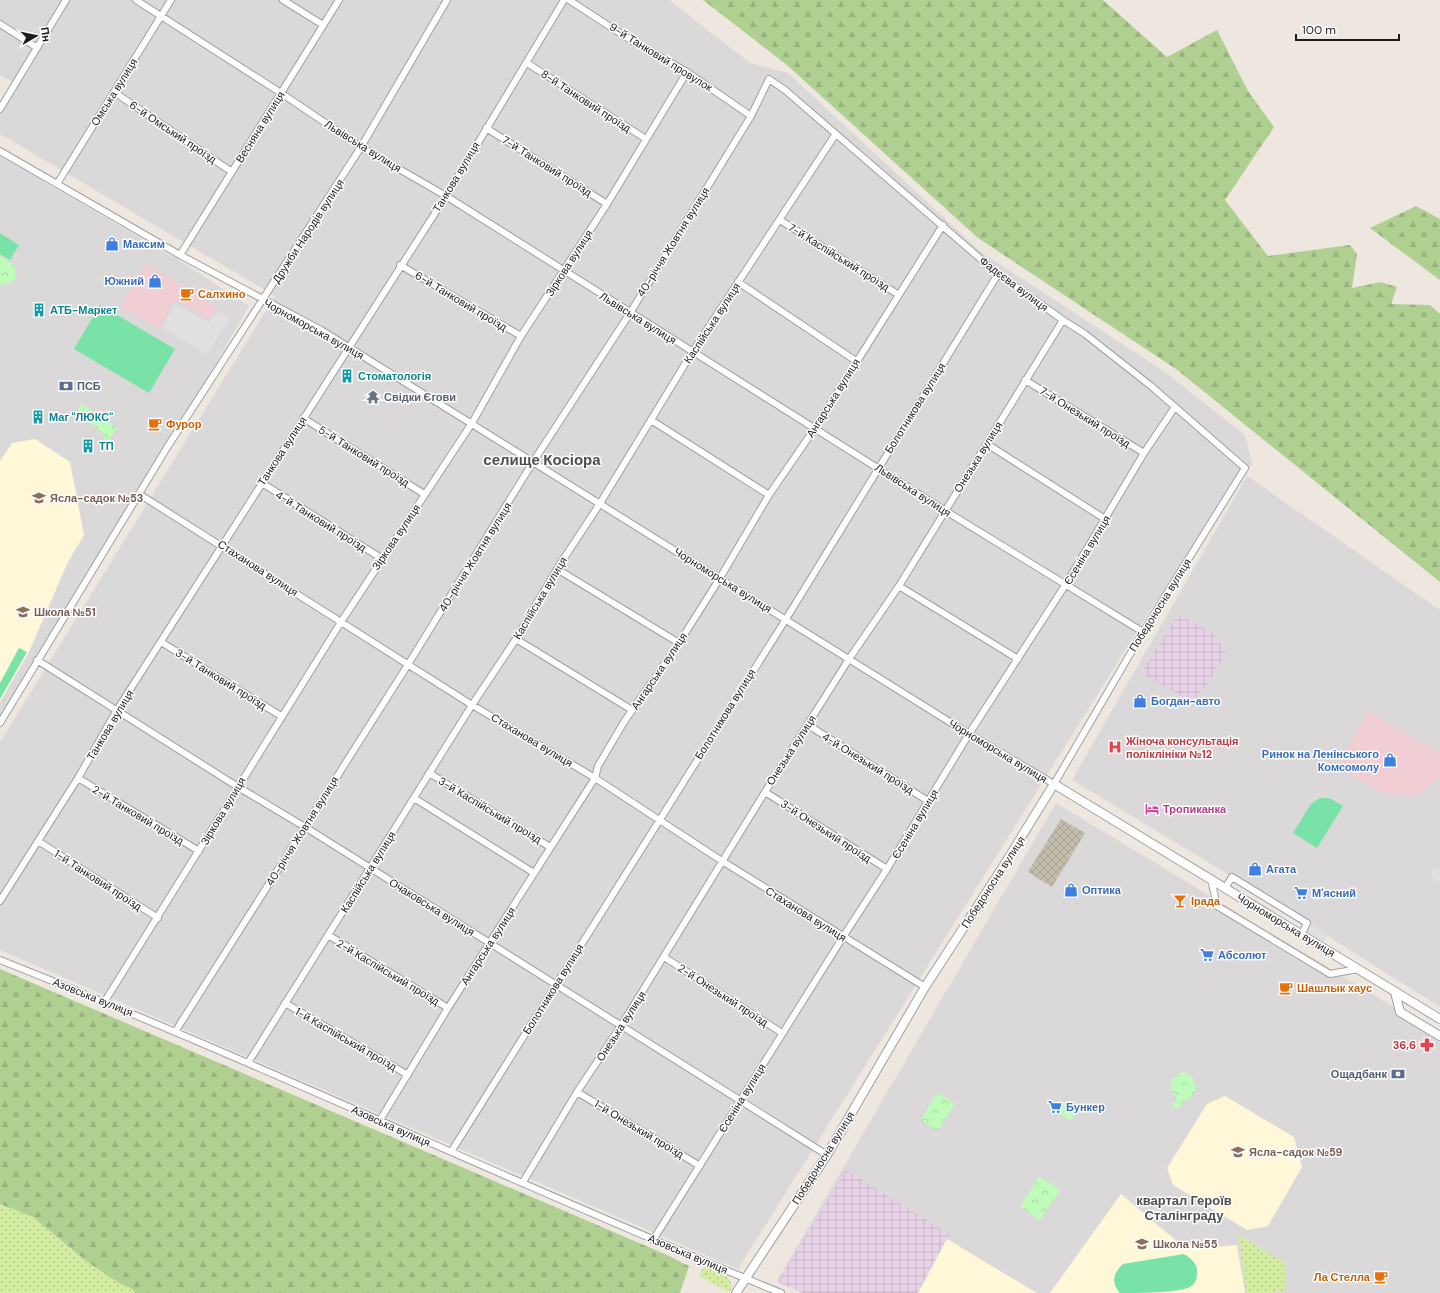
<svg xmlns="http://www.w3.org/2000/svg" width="1440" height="1293" font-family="'DM Sans',sans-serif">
<defs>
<pattern id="industrial-grid" width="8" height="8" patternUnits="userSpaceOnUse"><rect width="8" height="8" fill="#e7d2e7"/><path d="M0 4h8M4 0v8" fill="none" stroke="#c6b4c6"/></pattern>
<pattern id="construction-cross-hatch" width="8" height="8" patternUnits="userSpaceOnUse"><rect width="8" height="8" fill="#c3beac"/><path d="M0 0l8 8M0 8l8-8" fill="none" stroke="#a7a393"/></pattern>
<pattern id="grass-dots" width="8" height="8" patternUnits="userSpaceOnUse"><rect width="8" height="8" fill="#d4eca2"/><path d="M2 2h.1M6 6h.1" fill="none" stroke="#b5ca8b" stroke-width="1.8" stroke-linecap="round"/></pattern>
<pattern id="forest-firs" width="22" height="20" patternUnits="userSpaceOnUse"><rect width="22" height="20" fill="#b0d092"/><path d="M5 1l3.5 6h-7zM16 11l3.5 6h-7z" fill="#97b27d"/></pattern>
<pattern id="park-crowns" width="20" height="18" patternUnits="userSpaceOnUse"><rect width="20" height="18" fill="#c0fcb9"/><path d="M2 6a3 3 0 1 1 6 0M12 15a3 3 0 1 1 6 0" fill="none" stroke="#a4d79e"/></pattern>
</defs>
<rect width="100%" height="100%" fill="#eee7e0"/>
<path fill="#dad8d9" d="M0,0h669l81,63 38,10 193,179 184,120 80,63 7,29 -106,153 -408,652 -738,-319v-208l275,-446 -275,-162v-26l14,-25 -14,-8z
M0,152l53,35 124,72 72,47 -81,140 -168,277z
M1247,476l193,134v397l-184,-116 -184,-111z
M1056,803l384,232v258h-633l-30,-12z"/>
<path fill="#f0ced3" d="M145,264l72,43 -8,13 -35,-21 -14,30 -40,-22z
M1368,712l72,41v24l-22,18h-13l-25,-3 -43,-25z"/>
<path fill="url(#industrial-grid)" d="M1177,616l8,2 29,16 12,18 -18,32 -13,14 -5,3 -49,-28z
M846,1170l103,64 -31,59h-115l-26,-11z"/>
<path fill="#fff8d8" d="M35,439l35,23 14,73 -16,27 -40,92 -28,48v-241l12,-18z
M1225,1096l69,41 8,30 -34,59 -21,4 -74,-45 -6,-17 40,-64z
M1121,1194l58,49h20l5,5 33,-3 8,48h-195z
M947,1239l68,41 22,13h-119z"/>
<path fill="url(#construction-cross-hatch)" d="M1061,819l24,14 -33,54 -24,-15z"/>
<path fill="url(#grass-dots)" d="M0,1204l33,13 53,44 45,27 4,5h-135z
M1239,1235l46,28v28l-15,2h-24z
M704,1266c12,5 29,8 28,24l-5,1 -28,-15z"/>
<path fill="url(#forest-firs)" d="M703,0h400l64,57 50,-27 31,61 26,36 -49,73 43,56 82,-11 7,9 -5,34 28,-6 17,5 -6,17 39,1 10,9v268l-264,-213 -198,-131 -190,-172z
M1416,206l24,13v61l-70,-52z
M0,969l667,286 22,11 -9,27h-545l-4,-5 -12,-5 -33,-22 -53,-44 -33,-13z"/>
<path fill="url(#park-crowns)" d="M0,256l15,10v13l-5,4 -10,2z
M82,404l35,24 -11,15 -4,-11 -26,-20z
M1182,1072c12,2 14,11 13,22l-11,8 -7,8 -5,-3 5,-8c-8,-11 -9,-21 5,-27z
M937,1093l18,11 -17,27 -17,-11z
M1064,1102l13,9 -6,10 -13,-9z
M1039,1176l21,14 -20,30 -20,-13z
M1194,1213l9,5 -3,7 -10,-5z"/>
<path fill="#79e2a6" d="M0,233l19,12 -9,15 -10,-6z
M100,305l75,44 -26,44 -75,-44z
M19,648l8,4 -27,47v-16z
M1320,798h9l14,8 -26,42 -24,-15 18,-29z
M1184,1254c8,5 14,10 13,20 0,5 -2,10 -7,13 -12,6 -55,6 -70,6 -9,-10 -7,-20 3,-29z"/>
<path fill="#e0e0e0" d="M175,303l33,20 10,-11 12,7 -23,35 -45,-26z
M1435,868l5,3v12l-10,-6z
M1311,924l17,11 -5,8 -17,-10z"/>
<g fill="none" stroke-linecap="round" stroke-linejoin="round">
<g stroke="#a0a0a0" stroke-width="8">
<path id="minor" d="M136,0l145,93 80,54 85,49 498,314 199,122
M283,0l40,25
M569,0l63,41 55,31 64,44
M0,24l36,23
M527,63l119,76
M114,92l118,80
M0,109l66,-109
M486,128l121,76
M0,151l180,104 141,75 648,404 85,50 89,-152 102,-164 -94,-82 -66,-52 -22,-14 -65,-46 -213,-184 -16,-11 -18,37 -121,197 -97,149 -124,201 -234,369
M57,184l114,-184
M780,220l119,75
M180,255l159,-255
M400,265l121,71
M738,282l118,79
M1025,380l119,73
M303,418l121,76
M651,420l118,75
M987,444l118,75
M262,483l119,75
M139,494l333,211 123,73 127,83 203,126
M557,569l122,74
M899,586l119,73
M516,639l116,71
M161,642l120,74
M37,660l201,127 67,40 522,328
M0,723l168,-277 193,-299 86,-147
M808,725l120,76
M429,773l121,74
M78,778l121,73
M765,792l122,77
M414,798l120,75
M38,841l120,77
M1211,879l6,27 113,68 28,-5
M1225,888l7,-11 75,46 -6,12
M0,901l78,-123 39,-68 329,-514 118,-196
M328,935l120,73
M664,957l118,76
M0,960c263,104 519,226 781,333
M105,1001l236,-379 131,-199 49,-87 86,-132 80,-132
M285,1003l123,72
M248,1063l224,-358 44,-66 41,-70 42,-64 94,-154 142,-216
M577,1092l123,74
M380,1120l68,-112 147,-230 3,-12 26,-44 55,-79 41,-65 49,-83 46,-67 128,-203
M451,1152l335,-533 212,-345
M523,1182l54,-90 44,-66 144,-234 84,-133 50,-73 164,-266
M653,1240l190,-303 44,-68 82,-135 97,-150 78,-131 31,-46"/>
</g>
<g stroke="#a0a0a0" stroke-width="10">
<path id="tertiary" d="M1395,992l5,20 40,24
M736,1293l91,-138 98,-168 76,-117 53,-86 386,235"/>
</g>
<use href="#minor" stroke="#fff" stroke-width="6"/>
<use href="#tertiary" stroke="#fff" stroke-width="8"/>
</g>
<defs>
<g id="shop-bare" transform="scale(1.08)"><path d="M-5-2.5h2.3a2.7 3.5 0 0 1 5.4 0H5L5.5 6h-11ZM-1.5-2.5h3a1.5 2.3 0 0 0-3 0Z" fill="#3f7fe0" stroke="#fff" stroke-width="2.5" paint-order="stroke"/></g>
<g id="cafe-bare" transform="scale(1.08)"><path d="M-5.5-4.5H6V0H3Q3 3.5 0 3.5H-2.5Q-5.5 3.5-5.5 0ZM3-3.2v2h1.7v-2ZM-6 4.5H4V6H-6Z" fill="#e8710a" stroke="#fff" stroke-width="2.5" paint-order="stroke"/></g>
<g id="building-bare" transform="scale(1.08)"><path d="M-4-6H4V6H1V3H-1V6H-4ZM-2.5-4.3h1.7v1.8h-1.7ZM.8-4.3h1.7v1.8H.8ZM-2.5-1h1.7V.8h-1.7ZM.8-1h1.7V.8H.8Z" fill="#0f9aa8" stroke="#fff" stroke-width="2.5" paint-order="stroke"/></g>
<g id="bank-bare" transform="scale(1.08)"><path d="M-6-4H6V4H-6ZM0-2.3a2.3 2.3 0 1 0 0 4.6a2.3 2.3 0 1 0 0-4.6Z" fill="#5c6f8a" stroke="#fff" stroke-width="2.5" paint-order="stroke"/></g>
<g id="temple-bare" transform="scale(1.08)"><path d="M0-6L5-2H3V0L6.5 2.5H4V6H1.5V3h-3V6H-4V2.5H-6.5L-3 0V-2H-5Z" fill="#6b7280" stroke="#fff" stroke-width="2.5" paint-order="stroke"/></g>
<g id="school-bare" transform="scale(1.08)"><path d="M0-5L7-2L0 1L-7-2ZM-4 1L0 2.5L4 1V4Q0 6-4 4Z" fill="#8d6e63" stroke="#fff" stroke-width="2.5" paint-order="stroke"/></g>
<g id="hospital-bare" transform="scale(1.08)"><path d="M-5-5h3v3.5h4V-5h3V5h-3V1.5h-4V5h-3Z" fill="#e0444e" stroke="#fff" stroke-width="2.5" paint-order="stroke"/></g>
<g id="hotel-bare" transform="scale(1.08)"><path d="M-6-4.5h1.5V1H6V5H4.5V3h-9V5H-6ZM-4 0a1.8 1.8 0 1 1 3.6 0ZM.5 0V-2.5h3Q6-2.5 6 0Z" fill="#d1479c" stroke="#fff" stroke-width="2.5" paint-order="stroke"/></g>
<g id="supermarket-bare" transform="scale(1.08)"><path d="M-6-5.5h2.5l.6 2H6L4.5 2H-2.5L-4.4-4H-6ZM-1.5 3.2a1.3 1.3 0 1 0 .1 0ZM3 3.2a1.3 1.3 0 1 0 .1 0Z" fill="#3f7fe0" stroke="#fff" stroke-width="2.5" paint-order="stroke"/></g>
<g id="bar-bare" transform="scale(1.08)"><path d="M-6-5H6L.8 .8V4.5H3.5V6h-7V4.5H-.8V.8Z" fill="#e8710a" stroke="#fff" stroke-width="2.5" paint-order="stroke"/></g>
<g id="pharmacy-bare" transform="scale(1.08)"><path d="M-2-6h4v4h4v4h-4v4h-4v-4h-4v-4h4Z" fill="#e0444e" stroke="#fff" stroke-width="2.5" paint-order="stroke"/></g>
</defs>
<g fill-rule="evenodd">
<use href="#shop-bare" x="112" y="244"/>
<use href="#shop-bare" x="155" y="281"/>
<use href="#cafe-bare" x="187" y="294"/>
<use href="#building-bare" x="39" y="310"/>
<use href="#building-bare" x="347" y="376"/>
<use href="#bank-bare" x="66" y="386"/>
<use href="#temple-bare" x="373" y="397"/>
<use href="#building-bare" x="38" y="417"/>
<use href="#cafe-bare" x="155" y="424"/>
<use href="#building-bare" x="88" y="446"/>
<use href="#school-bare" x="39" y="498"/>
<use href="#school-bare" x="23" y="612"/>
<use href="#shop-bare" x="1140" y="701"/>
<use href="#hospital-bare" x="1115" y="747"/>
<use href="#shop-bare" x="1390" y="760"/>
<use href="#hotel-bare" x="1152" y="809"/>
<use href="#shop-bare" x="1255" y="869"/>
<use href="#shop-bare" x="1071" y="890"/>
<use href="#supermarket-bare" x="1301" y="893"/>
<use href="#bar-bare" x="1180" y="901"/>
<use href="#supermarket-bare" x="1207" y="955"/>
<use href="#cafe-bare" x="1286" y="988"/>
<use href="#pharmacy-bare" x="1427" y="1045"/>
<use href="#bank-bare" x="1398" y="1074"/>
<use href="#supermarket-bare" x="1055" y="1107"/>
<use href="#school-bare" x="1238" y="1152"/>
<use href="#school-bare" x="1142" y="1244"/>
<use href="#cafe-bare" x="1381" y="1277"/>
</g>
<g text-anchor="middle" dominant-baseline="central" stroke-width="3" stroke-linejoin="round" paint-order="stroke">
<g font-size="11" fill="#1c1c1c" stroke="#fff">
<text transform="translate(661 57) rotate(32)">9-й Танковий провулок</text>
<text transform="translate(114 92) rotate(-58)">Омська вулиця</text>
<text transform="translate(586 101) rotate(33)">8-й Танковий проїзд</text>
<text transform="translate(260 127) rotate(-58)">Весняна вулиця</text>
<text transform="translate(173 132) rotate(34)">6-й Омський проїзд</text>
<text transform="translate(363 146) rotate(32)">Львівська вулиця</text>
<text transform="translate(547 166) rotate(32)">7-й Танковий проїзд</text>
<text transform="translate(456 177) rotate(-59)">Танкова вулиця</text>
<text transform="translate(308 231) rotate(-57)">Дружби Народів вулиця</text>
<text transform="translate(673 242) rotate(-58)">40-річчя Жовтня вулиця</text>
<text transform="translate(839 257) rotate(32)">7-й Каспійський проїзд</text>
<text transform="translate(569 263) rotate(-57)">Зіркова вулиця</text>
<text transform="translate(1014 284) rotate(37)">Фадєєва вулиця</text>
<text transform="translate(461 301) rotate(31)">6-й Танковий проїзд</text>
<text transform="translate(638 318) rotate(32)">Львівська вулиця</text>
<text transform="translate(712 323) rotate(-57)">Каспійська вулиця</text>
<text transform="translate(314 329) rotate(29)">Чорноморська вулиця</text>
<text transform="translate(833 398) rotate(-58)">Ангарська вулиця</text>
<text transform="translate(915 408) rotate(-58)">Болотникова вулиця</text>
<text transform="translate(1085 417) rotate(32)">7-й Онезький проїзд</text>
<text transform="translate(282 451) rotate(-57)">Танкова вулиця</text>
<text transform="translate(364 456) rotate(32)">5-й Танковий проїзд</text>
<text transform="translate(978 457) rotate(-58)">Онезька вулиця</text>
<text transform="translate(913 490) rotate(33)">Львівська вулиця</text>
<text transform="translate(321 521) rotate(32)">4-й Танковий проїзд</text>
<text transform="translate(396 537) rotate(-56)">Зіркова вулиця</text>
<text transform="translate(1087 550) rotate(-59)">Єсеніна вулиця</text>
<text transform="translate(475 557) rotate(-58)">40-річчя Жовтня вулиця</text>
<text transform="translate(258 568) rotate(33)">Стаханова вулиця</text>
<text transform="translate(723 580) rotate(32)">Чорноморська вулиця</text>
<text transform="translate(540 598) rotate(-59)">Каспійська вулиця</text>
<text transform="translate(1160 605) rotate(-58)">Победоносна вулиця</text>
<text transform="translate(659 671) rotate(-56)">Ангарська вулиця</text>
<text transform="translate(221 679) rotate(32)">3-й Танковий проїзд</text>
<text transform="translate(725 714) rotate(-58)">Болотникова вулиця</text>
<text transform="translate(110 725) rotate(-59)">Танкова вулиця</text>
<text transform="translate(532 740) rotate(31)">Стаханова вулиця</text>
<text transform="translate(791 750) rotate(-57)">Онезька вулиця</text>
<text transform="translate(998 751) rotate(31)">Чорноморська вулиця</text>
<text transform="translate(868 763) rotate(32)">4-й Онезький проїзд</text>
<text transform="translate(490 810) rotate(31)">3-й Каспійський проїзд</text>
<text transform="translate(223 811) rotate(-59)">Зіркова вулиця</text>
<text transform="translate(138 815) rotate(31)">2-й Танковий проїзд</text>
<text transform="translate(915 824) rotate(-59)">Єсеніна вулиця</text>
<text transform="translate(302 831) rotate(-58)">40-річчя Жовтня вулиця</text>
<text transform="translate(826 831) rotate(33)">3-й Онезький проїзд</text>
<text transform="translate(368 872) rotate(-58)">Каспійська вулиця</text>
<text transform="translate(98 880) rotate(33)">1-й Танковий проїзд</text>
<text transform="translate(993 882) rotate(-57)">Победоносна вулиця</text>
<text transform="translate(432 907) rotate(32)">Очаковська вулиця</text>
<text transform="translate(806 914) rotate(32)">Стаханова вулиця</text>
<text transform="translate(1286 925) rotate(31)">Чорноморська вулиця</text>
<text transform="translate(488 946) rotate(-57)">Ангарська вулиця</text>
<text transform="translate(388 972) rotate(31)">2-й Каспійський проїзд</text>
<text transform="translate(553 989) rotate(-58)">Болотникова вулиця</text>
<text transform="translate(723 995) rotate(33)">2-й Онезький проїзд</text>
<text transform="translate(93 997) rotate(22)">Азовська вулиця</text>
<text transform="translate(621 1026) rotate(-57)">Онезька вулиця</text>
<text transform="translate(346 1039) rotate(30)">1-й Каспійський проїзд</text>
<text transform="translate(742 1098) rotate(-58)">Єсеніна вулиця</text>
<text transform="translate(391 1126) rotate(24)">Азовська вулиця</text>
<text transform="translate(639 1129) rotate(31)">1-й Онезький проїзд</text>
<text transform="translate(823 1158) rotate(-58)">Победоносна вулиця</text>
<text transform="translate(688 1254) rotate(23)">Азовська вулиця</text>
</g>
<g font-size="11" font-weight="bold" fill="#366cbe" stroke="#fff" text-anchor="start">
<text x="123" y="244">Максим</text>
<text x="144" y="281" text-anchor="end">Южний</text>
<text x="1151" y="701">Богдан-авто</text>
<text x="1379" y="754" text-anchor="end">Ринок на Ленінського<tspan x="1379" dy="13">Комсомолу</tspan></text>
<text x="1266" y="869">Агата</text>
<text x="1082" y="890">Оптика</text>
<text x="1312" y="893">М'ясний</text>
<text x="1218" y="955">Абсолют</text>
<text x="1066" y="1107">Бункер</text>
</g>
<g font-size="11" font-weight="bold" fill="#c56008" stroke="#fff" text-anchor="start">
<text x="198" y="294">Салхино</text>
<text x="166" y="424">Фурор</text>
<text x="1191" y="901">Ірада</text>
<text x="1297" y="988">Шашлык хаус</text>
<text x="1370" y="1277" text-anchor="end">Ла Стелла</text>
</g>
<g font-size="11" font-weight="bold" fill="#0d838f" stroke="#fff" text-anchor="start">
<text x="50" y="310">АТБ-Маркет</text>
<text x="358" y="376">Стоматологія</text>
<text x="49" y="417">Маг "ЛЮКС"</text>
<text x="99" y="446">ТП</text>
</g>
<g font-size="11" font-weight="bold" fill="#4e5e75" stroke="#fff" text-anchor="start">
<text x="77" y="386">ПСБ</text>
<text x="1387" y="1074" text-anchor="end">Ощадбанк</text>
</g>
<g font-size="11" font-weight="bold" fill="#5b616d" stroke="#fff" text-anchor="start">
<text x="384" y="397">Свідки Єгови</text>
</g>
<g font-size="11" font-weight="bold" fill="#785e54" stroke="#fff" text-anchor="start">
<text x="50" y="498">Ясла-садок №53</text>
<text x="34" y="612">Школа №51</text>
<text x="1249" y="1152">Ясла-садок №59</text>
<text x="1153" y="1244">Школа №55</text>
</g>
<g font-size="11" font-weight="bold" fill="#be3a42" stroke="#fff" text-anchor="start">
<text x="1126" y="741">Жіноча консультація<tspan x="1126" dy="13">поліклініки №12</tspan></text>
<text x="1416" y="1045" text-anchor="end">36,6</text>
</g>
<g font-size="11" font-weight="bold" fill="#b23c85" stroke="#fff" text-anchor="start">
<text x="1163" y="809">Тропиканка</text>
</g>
<g font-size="13" font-weight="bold" fill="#4f4f4f" stroke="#fff">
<text x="1184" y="1200">квартал Героїв<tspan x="1184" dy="15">Сталінграду</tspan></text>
</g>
<g font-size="15" font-weight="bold" fill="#4f4f4f" stroke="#fff">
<text x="542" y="460">селище Косіора</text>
</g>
</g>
<g transform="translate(36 36) rotate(81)" stroke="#ffffff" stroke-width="3" paint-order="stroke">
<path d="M0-3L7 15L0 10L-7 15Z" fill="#1c1c1c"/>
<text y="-6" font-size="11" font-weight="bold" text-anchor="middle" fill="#1c1c1c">Пн</text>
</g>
<path d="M1296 34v6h103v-6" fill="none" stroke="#1c1c1c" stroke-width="2"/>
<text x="1302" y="34" font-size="12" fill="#1c1c1c" stroke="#ffffff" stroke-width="3" paint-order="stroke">100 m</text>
</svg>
